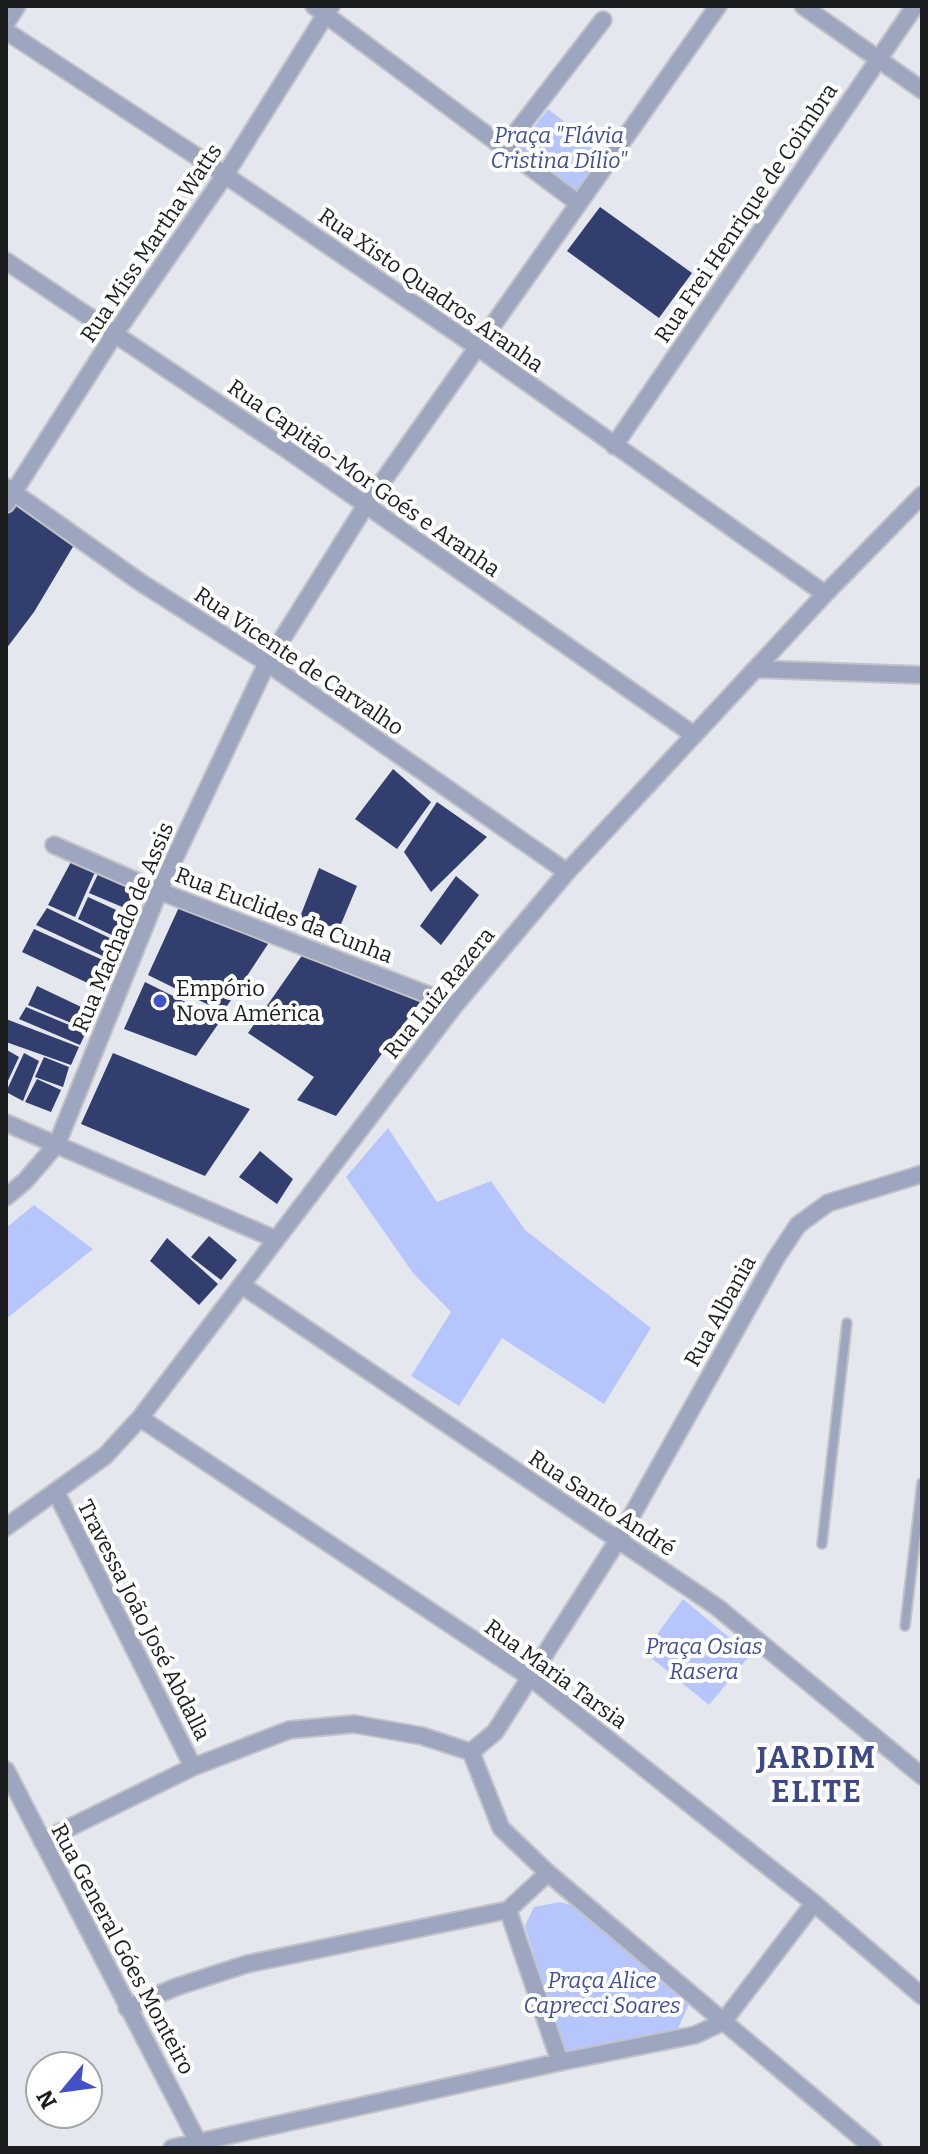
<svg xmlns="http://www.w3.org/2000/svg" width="928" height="2154" font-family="Bitter,serif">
<rect width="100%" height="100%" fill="#e5e7ee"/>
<path fill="#b6c6fc" d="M548,109l58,45 -27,38 -61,-45z
M388,1128l49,74 54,-21 34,49 126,98 -47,76 -102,-66 -43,68 -48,-30 40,-64 -38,-39 -67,-96z
M34,1205l59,44 -87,70v-91z
M683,1599l67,56 -41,50 -65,-53z
M560,1902l23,6 108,91 -15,34 -111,23 -40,-130 9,-19z"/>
<path fill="#323e6e" d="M600,207l92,66 -33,45 -92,-67z
M13,503l61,42 -40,67 -28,37v-135z
M393,769l38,33 -34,47 -42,-30z
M437,802l50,35 -56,55 -27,-40z
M72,860l23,12 -20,45 -27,-12z
M319,868l38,18 -18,43 -39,-12z
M98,874l37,14 -8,21 -38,-16z
M456,876l23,19 -38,50 -21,-19z
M88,897l37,17 -9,23 -38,-18z
M180,905l88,39 -45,68 -75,-37z
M47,908l67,32 -7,18 -71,-33z
M34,929l71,32 -11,25 -72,-34z
M303,954l117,48 -84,114 -39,-16 17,-23 -66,-44z
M145,982l76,38 -25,36 -72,-27z
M37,986l57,27 -6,17 -60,-25z
M26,1007l60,25 -6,13 -61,-26z
M6,1019l73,28 -8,18 -65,-23z
M7,1050l12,7 -13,28v-33z
M24,1053l15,8 -16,40 -17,-9z
M113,1053l137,56 -45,67 -124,-52z
M44,1057l25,10 -6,20 -28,-10z
M37,1079l24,11 -10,22 -26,-10z
M260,1151l33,28 -16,25 -38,-27z
M209,1236l28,24 -16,20 -30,-23z
M167,1238l51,46 -19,21 -49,-44z"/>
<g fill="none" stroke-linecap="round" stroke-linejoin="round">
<g stroke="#c1c3c9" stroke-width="12">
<path id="lane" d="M822,1544l25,-221
M905,1626l17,-143"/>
</g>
<g stroke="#c1c3c9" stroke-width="20">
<path id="street" d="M314,6l264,197
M803,6l119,84
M6,23l11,-17
M6,31l219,144 252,172 348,247
M504,148l99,-128
M6,261l283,190 405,284
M614,446l301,-440
M6,487l134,95 127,81 300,209
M6,504l108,-169 111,-160 106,-169
M755,669l167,6
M54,845l105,46 296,114
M6,1123l269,116
M6,1197l19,-16 32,-37 102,-253 108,-228 99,-158 352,-499
M243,1286l474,321 205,169
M140,1418l391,260 283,225 108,93
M56,1492l137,275
M6,1527l99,-71 35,-38 315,-413 112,-133 258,-278 97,-99
M471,1752l24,-20 123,-192 158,-282 22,-33 30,-22 94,-29
M471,1752l30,76 47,45 325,275
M6,1770l195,378
M42,1841l151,-74 96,-37 65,-6 68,12 49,16
M508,1910l52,152
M127,2008l49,-21 71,-23 261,-54 40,-37
M172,2148l388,-86 135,-27 28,-13 91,-119"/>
</g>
<use href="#lane" stroke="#9ea6bf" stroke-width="8"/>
<use href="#street" stroke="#9ea6bf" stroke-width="16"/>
</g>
<circle fill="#4252c6" stroke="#fff" stroke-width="3" cx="160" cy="1001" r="8"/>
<g text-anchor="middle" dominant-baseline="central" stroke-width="8" stroke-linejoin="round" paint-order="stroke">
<g font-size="22" font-style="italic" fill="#415095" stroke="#fff">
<text x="559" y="135">Praça "Flávia<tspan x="559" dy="25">Cristina Dílio"</tspan></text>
<text x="704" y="1646">Praça Osias<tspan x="704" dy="25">Rasera</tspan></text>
<text x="602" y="1980">Praça Alice<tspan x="602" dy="25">Caprecci Soares</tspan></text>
</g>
<g font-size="22" fill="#1c1d1f" stroke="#fff">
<text transform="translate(746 213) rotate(-56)">Rua Frei Henrique de Coimbra</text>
<text transform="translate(151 243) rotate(-56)">Rua Miss Martha Watts</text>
<text transform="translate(431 290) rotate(35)">Rua Xisto Quadros Aranha</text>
<text transform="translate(364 478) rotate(35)">Rua Capitão-Mor Goés e Aranha</text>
<text transform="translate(299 661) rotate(34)">Rua Vicente de Carvalho</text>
<text transform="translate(284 915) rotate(21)">Rua Euclides da Cunha</text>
<text transform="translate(123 927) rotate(-67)">Rua Machado de Assis</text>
<text transform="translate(439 993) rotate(-51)">Rua Luiz Razera</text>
<text transform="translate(720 1311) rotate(-61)">Rua Albania</text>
<text transform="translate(602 1503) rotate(34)">Rua Santo André</text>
<text transform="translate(144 1620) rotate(63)">Travessa João José Abdalla</text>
<text transform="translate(556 1674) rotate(36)">Rua Maria Tarsia</text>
<text transform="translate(123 1949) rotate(62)">Rua General Góes Monteiro</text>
</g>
<g font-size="22" fill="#1c1d1f" stroke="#fff" text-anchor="start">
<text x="176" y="988">Empório<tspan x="176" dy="25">Nova América</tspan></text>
</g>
<g font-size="30" font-weight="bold" letter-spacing="2" fill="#3c4985" stroke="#fff">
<text x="817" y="1758">JARDIM<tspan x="817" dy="34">ELITE</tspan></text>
</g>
</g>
<rect width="928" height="2154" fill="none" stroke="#1c1d1f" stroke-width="16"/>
<g transform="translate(64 2090) rotate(241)"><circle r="38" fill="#ffffff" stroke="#a4a5a5" stroke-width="2"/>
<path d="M0-6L14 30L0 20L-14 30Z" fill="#4252c6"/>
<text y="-12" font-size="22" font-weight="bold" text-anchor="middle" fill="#1c1d1f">N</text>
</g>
</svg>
